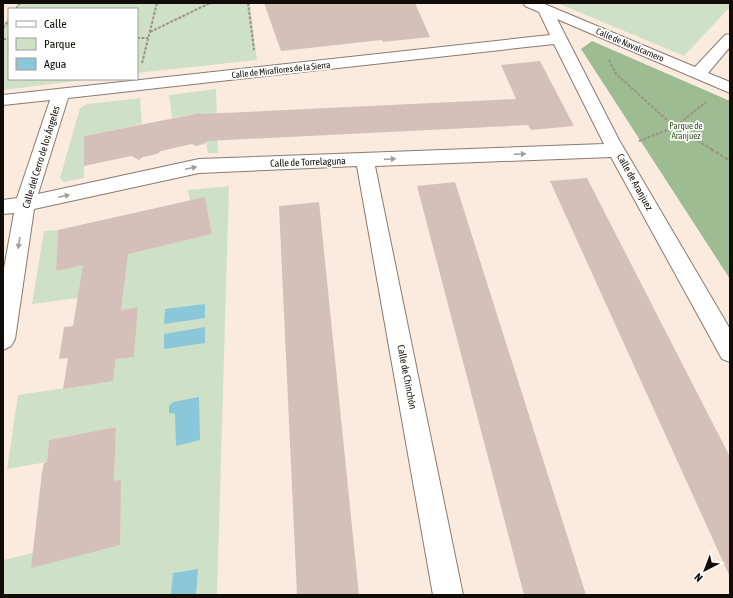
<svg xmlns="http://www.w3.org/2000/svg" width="733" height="598" font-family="'Asap Condensed',sans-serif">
<rect width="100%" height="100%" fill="#fbebde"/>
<path fill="#cee1c6" d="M3,3h247l7,57 -120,13v-64h-123l4,-6z
M557,3h173v4l-46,49z
M9,16v63h83l-89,11v-65z
M216,89l2,64h-10l-8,-40 -28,5 -3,-23z
M140,98l2,26 -58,12v42l-20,4 -4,-4 20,-70 7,-4z
M229,186l-12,409h-214v-35l30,-7 88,-74 -7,2 2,-54 -67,13 -2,22 -40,7 11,-74 95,-14 3,-22 18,-2 4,-50 -17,3 -43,-12 -46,6 12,-73 14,-1 -2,41 63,-39 33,16 60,-14 -7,-37 -15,4 -2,-11z"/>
<path fill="#9ebc91" d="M592,41l138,60v178l-149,-230z"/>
<path fill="#89c7d9" d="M205,304v14l-41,6 1,-15z
M205,327v16l-41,6v-15z
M199,397l1,43 -24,6 -1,-32 -6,-1v-7l4,-4z
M198,569l-2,26h-25l2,-22z"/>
<path fill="#d4c0b9" d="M264,3h151l15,34 -47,5 -1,-2 -101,11z
M540,61l34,65 -43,4 -3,-5 -321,16 -3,3 -8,2 -4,-2 -31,7 -4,3 -14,3 -4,3 -8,-4 -47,10v-30l116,-23 1,1 315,-15 -15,-34z
M587,178l143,279v120l-180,-396z
M455,182l131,413h-62l-107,-409z
M205,197l7,37 -84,20 -7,56 17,-3 -4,50 -18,2 -3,22 -50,8 5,-31 -9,1 5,-32 9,-1 10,-61 -27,6 2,-41z
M319,202l40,393h-62l-18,-389z
M116,427l-2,54 7,-2 -1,66 -89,23 11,-96 2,-9 3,-1 2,-22z"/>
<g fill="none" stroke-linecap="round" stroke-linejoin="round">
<g stroke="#897b70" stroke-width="2">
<path id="minor" d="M523,3h19l153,64 30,-32 5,-1v13l-22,26 22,9v11l-173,-74 62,121 111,189v33l-8,-3 -111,-202 -236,9 88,429h-30l-76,-429 -158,7 -165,36 -19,130 -4,7 -8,4v-76l11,-61 -11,1v-14l14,-2 33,-98 -47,5v-10l547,-60 -11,-23 -14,-6zM554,44l50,100 -405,15 -161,35 30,-96z"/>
</g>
<path stroke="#9d9188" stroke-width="2" stroke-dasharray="3 1.5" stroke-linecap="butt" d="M248,3l6,47
M16,9l4,-6
M3,28l6,-8
M150,32l60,-29
M137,38h11
M3,39h6
M609,60l7,14 59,53 38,23
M142,63l15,-60
M639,141l36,-14 31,-25"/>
<path stroke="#9d9188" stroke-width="2.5" stroke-dasharray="3.5 2" stroke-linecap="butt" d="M711,149l19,12"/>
<use href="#minor" fill="#fff" fill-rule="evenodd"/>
</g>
<defs><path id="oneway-solid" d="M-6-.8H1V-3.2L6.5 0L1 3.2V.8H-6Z"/></defs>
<g fill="#a09e9c">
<use href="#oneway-solid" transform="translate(520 154) rotate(-2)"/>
<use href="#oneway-solid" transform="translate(390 159) rotate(-2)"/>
<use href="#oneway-solid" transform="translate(191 168) rotate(-12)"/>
<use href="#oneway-solid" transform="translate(64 196) rotate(-12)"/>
<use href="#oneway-solid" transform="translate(19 243) rotate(99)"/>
</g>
<g text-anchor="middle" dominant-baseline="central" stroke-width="3.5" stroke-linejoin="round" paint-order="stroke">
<g font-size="9" fill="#110c08" stroke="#fff">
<text transform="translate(630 45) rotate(23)">Calle de Navalcarnero</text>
<text transform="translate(281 70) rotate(-6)">Calle de Miraflores de la Sierra</text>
</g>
<g font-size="9" fill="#2f551a" stroke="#fff">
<text x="686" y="126">Parque de<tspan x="686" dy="10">Aranjuez</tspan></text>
</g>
<g font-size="10" fill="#110c08" stroke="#fff">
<text transform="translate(41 157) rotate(-73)">Calle del Cerro de los Ángeles</text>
<text transform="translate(308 162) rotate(-2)">Calle de Torrelaguna</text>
<text transform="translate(635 182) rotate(61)">Calle de Aranjuez</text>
<text transform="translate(407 377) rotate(79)">Calle de Chinchón</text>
</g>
</g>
<rect width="733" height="598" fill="none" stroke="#110c08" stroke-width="8"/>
<rect x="8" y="8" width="130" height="72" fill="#ffffff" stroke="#a09e9c"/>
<rect x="16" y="21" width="20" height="6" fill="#ffffff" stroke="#a09e9c"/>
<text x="44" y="28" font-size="12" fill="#110c08">Calle</text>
<rect x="16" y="38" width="20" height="12" fill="#cee1c6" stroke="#a09e9c"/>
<text x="44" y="48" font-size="12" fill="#110c08">Parque</text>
<rect x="16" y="58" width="20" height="12" fill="#89c7d9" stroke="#a09e9c"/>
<text x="44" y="68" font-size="12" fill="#110c08">Agua</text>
<g transform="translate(705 570) rotate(222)" stroke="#ffffff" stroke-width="3" paint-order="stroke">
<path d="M0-3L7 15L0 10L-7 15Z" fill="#110c08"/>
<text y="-6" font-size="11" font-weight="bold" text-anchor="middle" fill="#110c08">N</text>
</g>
</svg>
